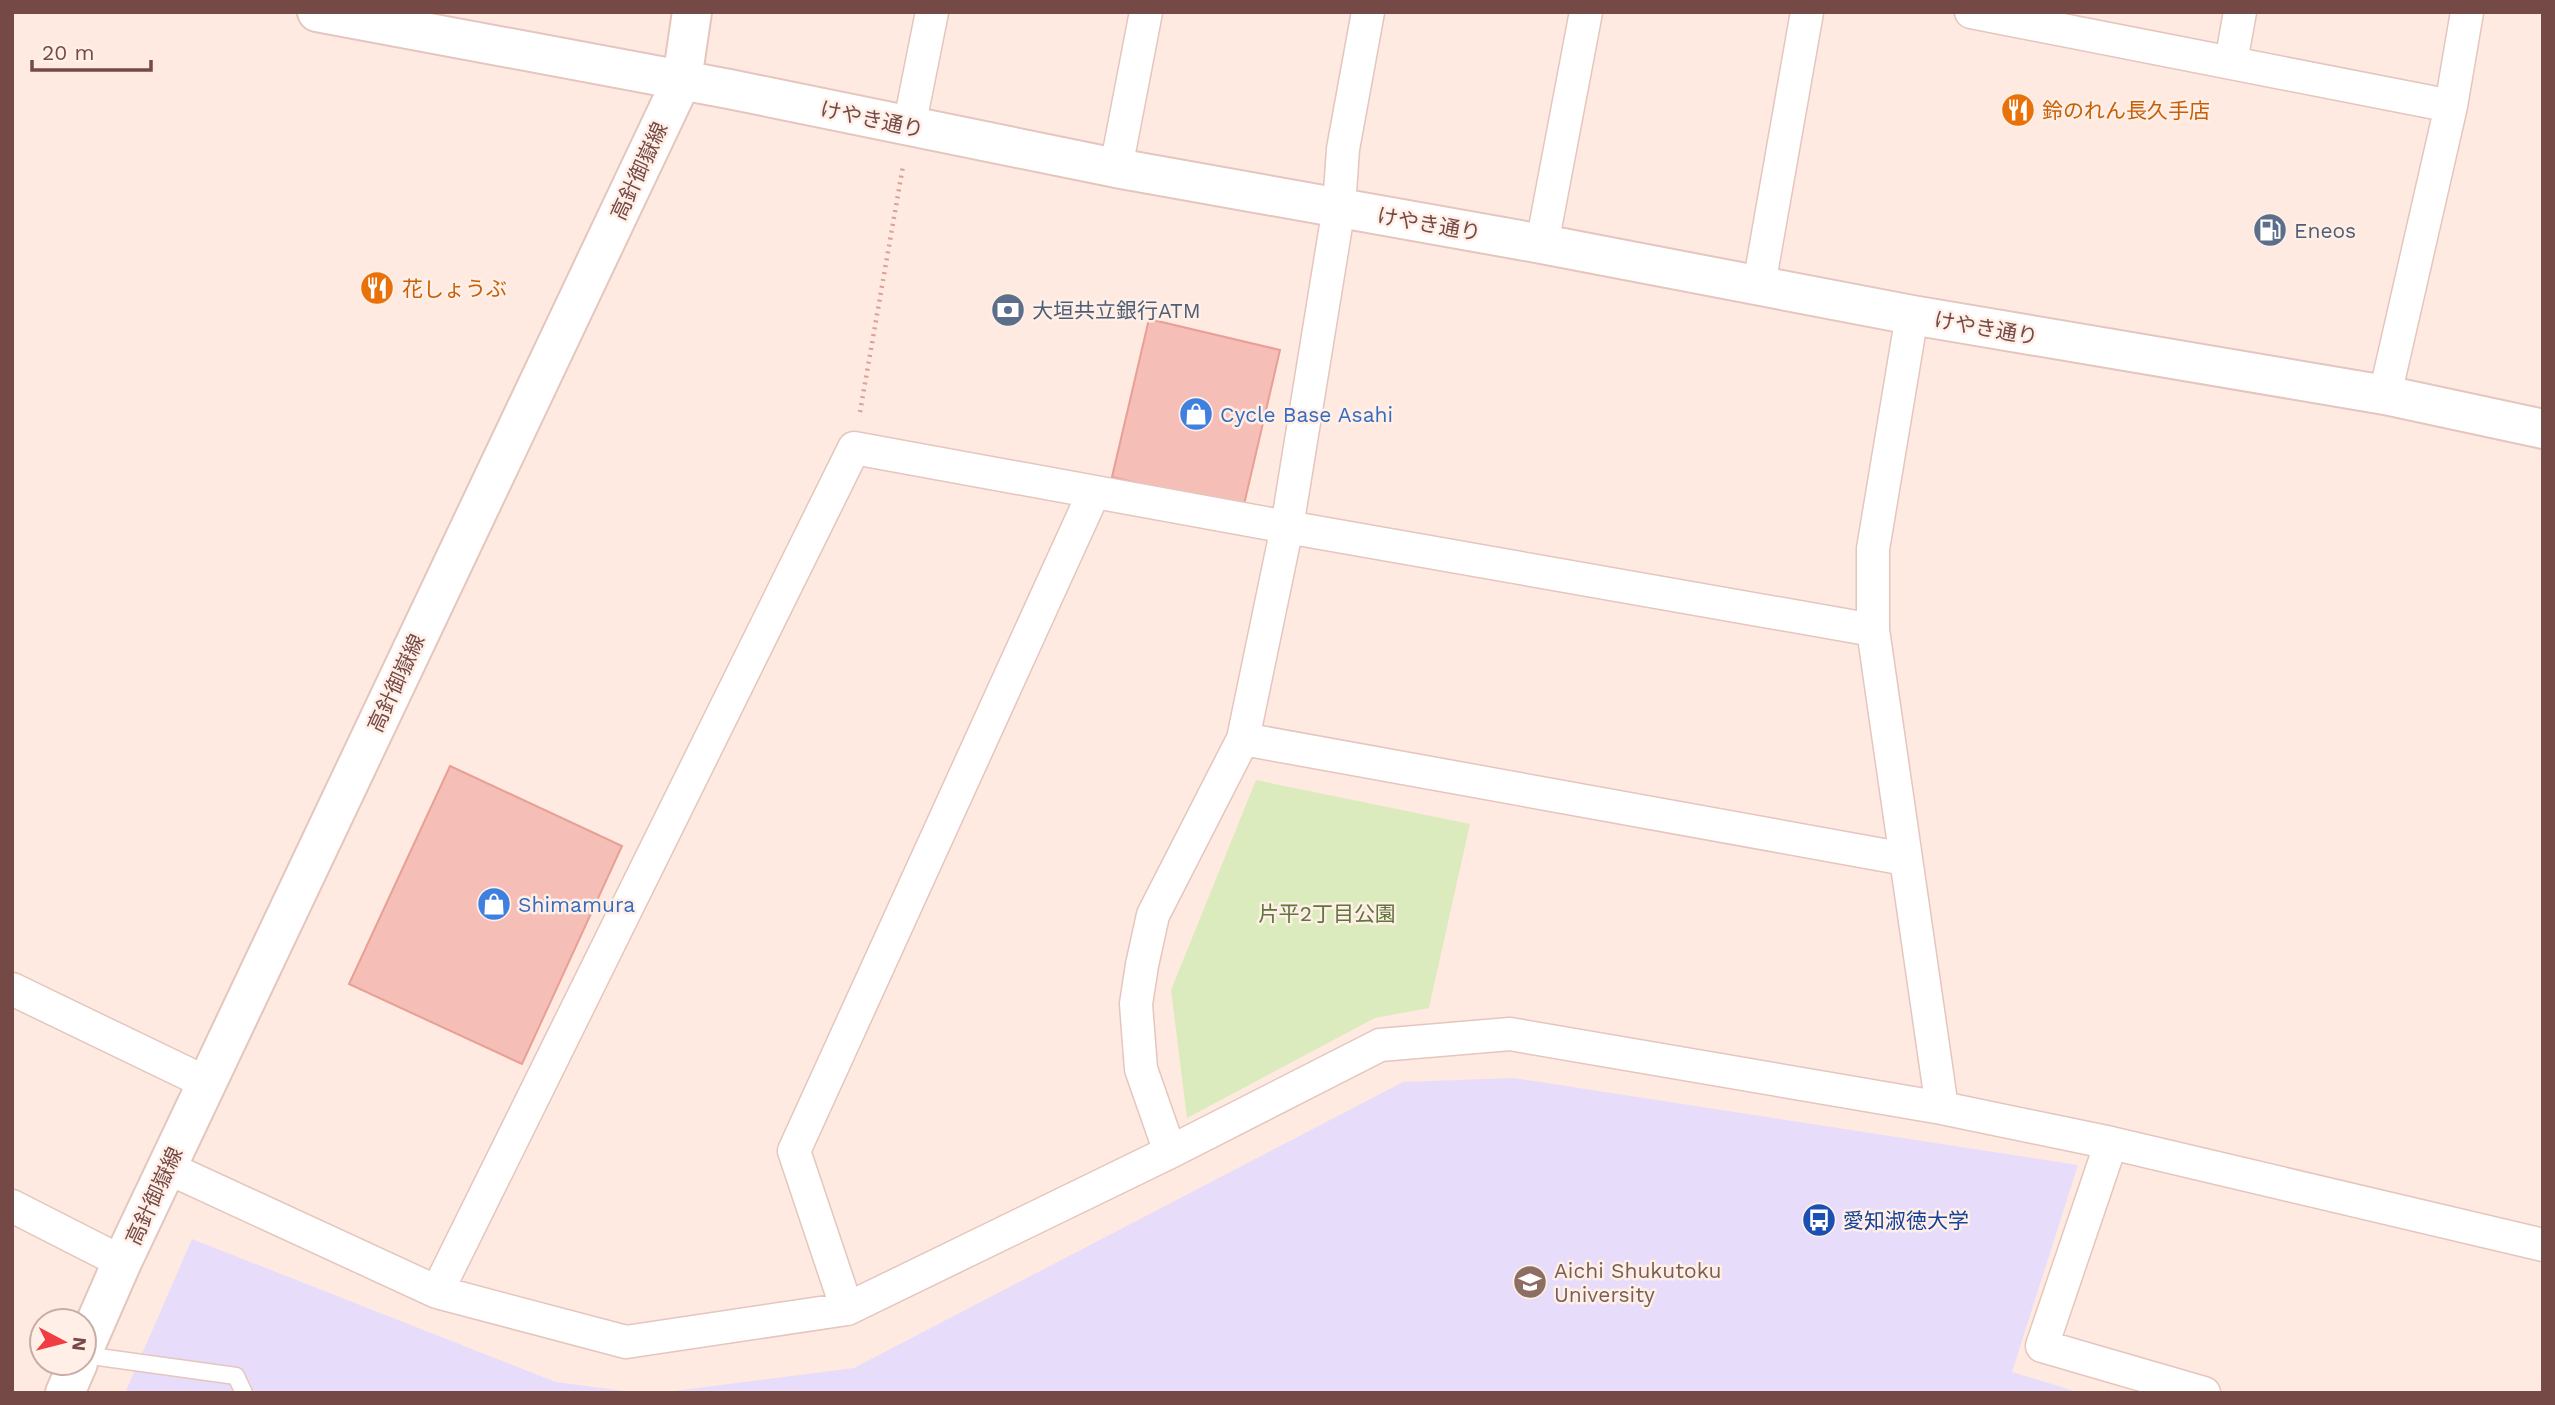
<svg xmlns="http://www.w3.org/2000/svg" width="2555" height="1405" font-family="'Work Sans','Noto Sans JP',sans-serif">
<rect width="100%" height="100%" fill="#feeae0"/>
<path fill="#e7ddfa" d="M1514,1078l564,87 -66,207 69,21h-1423l196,-25 549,-286z
M192,1239l364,143 84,11h-515z"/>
<path fill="#dcebbe" d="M1256,780l214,44 -41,184 -54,10 -188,100 -16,-128z"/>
<path fill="#f5beb6" stroke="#e89f95" stroke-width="2" d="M1149,319l131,31 -37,159 -131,-32z
M450,766l172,80 -100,218 -173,-80z"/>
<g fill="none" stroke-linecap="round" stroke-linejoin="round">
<g stroke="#e4c6be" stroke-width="19">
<path id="service" d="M84,1355l152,21 8,17"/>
</g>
<g stroke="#e4c6be" stroke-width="35">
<path id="minor" d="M1971,12l480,94 16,-94
M2231,62l9,-50
M909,127l23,-115
M1116,168l30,-156
M1542,244l44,-232
M1759,285l48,-273
M1912,315l-39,234v81l69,478
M2385,395l66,-289
M1243,739l662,120
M12,989l195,94
M2111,1143l-69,203 162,47
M1170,1152l-29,-83 -5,-65 6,-39 11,-50 90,-176 44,-212 52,-320 4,-58 25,-137
M168,1168l269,124 189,50 221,-33 323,-157 210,-107 130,-11 432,74 169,35 432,102
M12,1206l110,56
M437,1292l417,-844 433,79 586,103
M847,1309l-53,-158 300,-659"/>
</g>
<g stroke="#e4c6be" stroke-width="42">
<path id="tertiary" d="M317,12l412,77 387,79 426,76 370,71 473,80 158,34
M84,1349l38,-87 560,-1182 10,-68
M65,1393l13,-30"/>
</g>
<path stroke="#d9a199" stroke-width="4.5" stroke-dasharray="2 5" stroke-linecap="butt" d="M860,412l43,-246"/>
<use href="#service" stroke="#fff" stroke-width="16"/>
<use href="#minor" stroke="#fff" stroke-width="32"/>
<use href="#tertiary" stroke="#fff" stroke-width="38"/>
</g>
<defs>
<g id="restaurant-disc" transform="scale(1.75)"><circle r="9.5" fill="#e8710a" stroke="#ffefe7"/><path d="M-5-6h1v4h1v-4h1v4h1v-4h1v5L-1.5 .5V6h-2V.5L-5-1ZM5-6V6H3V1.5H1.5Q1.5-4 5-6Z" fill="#fff"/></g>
<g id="fuel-disc" transform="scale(1.75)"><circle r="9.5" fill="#5c6f8a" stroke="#ffefe7"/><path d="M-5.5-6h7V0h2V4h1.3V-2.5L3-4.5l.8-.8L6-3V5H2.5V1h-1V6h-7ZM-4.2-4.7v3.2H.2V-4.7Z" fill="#fff"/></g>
<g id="bank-disc" transform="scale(1.75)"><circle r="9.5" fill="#5c6f8a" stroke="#ffefe7"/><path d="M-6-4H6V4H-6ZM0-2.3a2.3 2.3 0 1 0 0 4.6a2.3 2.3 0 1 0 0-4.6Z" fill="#fff"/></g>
<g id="shop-disc" transform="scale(1.75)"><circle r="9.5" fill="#3f7fe0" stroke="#ffefe7"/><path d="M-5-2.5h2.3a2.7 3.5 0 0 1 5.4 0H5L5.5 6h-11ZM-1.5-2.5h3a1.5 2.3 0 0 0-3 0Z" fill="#fff"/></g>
<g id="bus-disc" transform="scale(1.75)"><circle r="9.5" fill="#1a4fb4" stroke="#ffefe7"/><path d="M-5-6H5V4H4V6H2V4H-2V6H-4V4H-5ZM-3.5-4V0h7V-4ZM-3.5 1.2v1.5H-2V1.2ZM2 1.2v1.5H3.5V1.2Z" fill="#fff"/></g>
<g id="university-disc" transform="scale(1.75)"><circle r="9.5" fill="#8d6e63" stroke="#ffefe7"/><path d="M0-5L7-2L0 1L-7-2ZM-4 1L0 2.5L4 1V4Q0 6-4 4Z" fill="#fff"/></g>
</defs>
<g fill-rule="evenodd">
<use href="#restaurant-disc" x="2018" y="110"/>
<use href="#fuel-disc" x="2270" y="230"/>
<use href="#restaurant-disc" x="377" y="288"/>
<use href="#bank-disc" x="1008" y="310"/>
<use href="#shop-disc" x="1196" y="414"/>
<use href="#shop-disc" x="494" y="904"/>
<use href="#bus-disc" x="1819" y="1220"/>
<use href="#university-disc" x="1530" y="1282"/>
</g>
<g text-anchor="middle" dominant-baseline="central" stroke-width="5" stroke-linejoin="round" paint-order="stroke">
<g font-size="21" fill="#c56008" stroke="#ffefe7" text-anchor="start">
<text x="2042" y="110">鈴のれん長久手店</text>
<text x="402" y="288">花しょうぶ</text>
</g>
<g font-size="21" fill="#754a46" stroke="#ffefe7">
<text transform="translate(872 119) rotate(12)">けやき通り</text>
<text transform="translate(639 171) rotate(-65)">高針御嶽線</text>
<text transform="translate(1429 224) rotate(10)">けやき通り</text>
<text transform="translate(1986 328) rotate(10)">けやき通り</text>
<text transform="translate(396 683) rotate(-65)">高針御嶽線</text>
<text transform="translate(154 1196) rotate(-65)">高針御嶽線</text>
</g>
<g font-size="21" fill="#4e5e75" stroke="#ffefe7" text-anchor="start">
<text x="2294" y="230">Eneos</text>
<text x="1032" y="310">大垣共立銀行ATM</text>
</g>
<g font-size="21" fill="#366cbe" stroke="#ffefe7" text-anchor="start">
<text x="1220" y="414">Cycle Base Asahi</text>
<text x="518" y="904">Shimamura</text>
</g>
<g font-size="21" fill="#5c763b" stroke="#ffefe7">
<text x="1327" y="913">片平2丁目公園</text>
</g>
<g font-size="21" fill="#164399" stroke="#ffefe7" text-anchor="start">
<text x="1843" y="1220">愛知淑徳大学</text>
</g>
<g font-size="21" fill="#785e54" stroke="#ffefe7" text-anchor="start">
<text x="1554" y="1270">Aichi Shukutoku<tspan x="1554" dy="24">University</tspan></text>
</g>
</g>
<rect width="2555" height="1405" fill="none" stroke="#754a46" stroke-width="28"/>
<g transform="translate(63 1342) rotate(97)"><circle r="33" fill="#ffefe7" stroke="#c8ada7" stroke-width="2"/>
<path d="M0-5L12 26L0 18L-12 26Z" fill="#f03d43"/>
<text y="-10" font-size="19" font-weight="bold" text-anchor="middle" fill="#754a46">N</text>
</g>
<path d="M32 60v10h119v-10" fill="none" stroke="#754a46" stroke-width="3.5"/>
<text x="42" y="60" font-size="21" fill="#754a46" stroke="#ffefe7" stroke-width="5" paint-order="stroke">20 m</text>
</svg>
